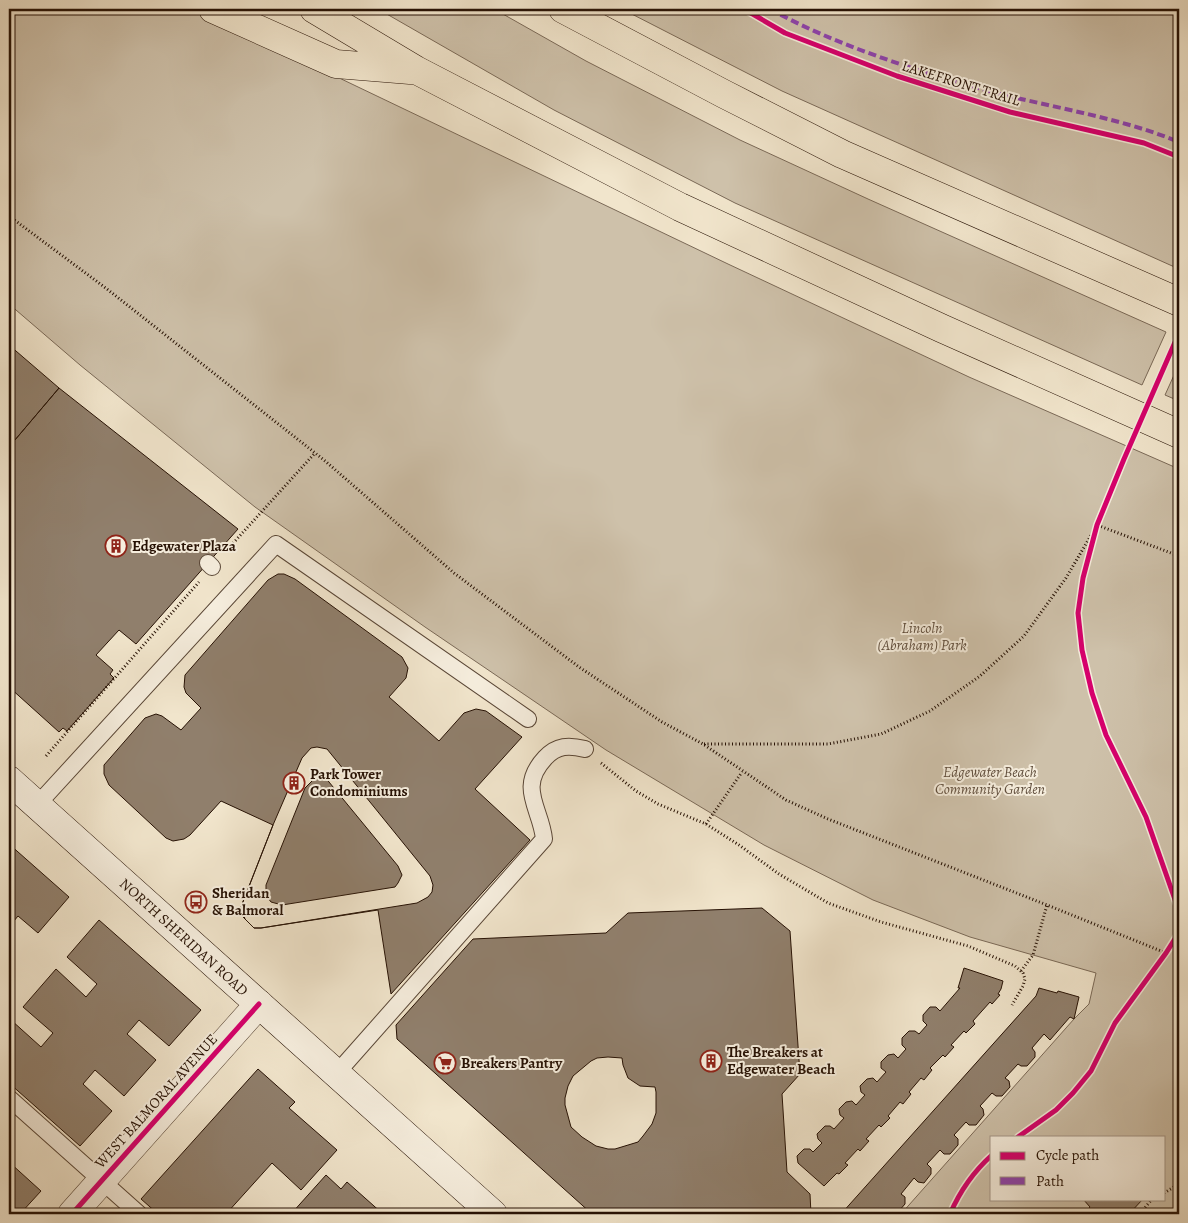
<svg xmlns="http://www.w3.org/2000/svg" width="1188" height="1223" font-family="Alegreya,serif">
<rect width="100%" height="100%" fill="#f1e5cc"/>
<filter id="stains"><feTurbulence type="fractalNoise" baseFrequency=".004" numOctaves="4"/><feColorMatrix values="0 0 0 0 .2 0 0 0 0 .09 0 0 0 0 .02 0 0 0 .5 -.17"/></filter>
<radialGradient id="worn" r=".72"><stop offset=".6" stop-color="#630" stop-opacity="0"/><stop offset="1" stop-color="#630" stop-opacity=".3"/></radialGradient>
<path fill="#cec1aa" stroke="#7a6957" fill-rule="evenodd" d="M9,9h186l533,255 241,113 210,92v745h-278l173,-195 15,-15 7,-31 -126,-36 -97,-37 -109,-55 -158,-95 -181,-123 -170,-120 -175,-142 -71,-61zM992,1137h172v62h-172z
M378,9h116l92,52 154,79 128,59 298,133 -24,53 -407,-182 -181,-93z
M622,9h557v260l-397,-178z
M1179,364v37l-14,-6z"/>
<path fill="#907f6c" stroke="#261104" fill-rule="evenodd" d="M9,345l50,43 -50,59z
M59,388l179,141 -102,115 -17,-14 -23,25 17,15 -3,4 4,4 -47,53 -4,-3 -4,4 -50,-45v-240z
M278,574h6l11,5 107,78 6,11 -2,10 -17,19 50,44 25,-28 12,-4 10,2 36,26 -47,52 55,51 -139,154 -13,-84 -117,18h-7l-9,-9 -4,-12 32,-82 -52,-24 -31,34 -6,4 -11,2 -7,-3 -57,-53 -5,-11v-9l41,-47 11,-4 6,2 19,14 20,-22 -15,-15 -2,-6 1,-12 83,-95z
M317,747l10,2 103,127 3,9 -1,7 -4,5 -11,6 -156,25h-7l-11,-11 -2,-10 1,-3 31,-79 29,-67 9,-10z
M317,776l9,2 3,4 69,84 4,9 -4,8 -3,4 -113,18 -11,-3 -3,-4 -2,-3v-10l39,-97z
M9,844l60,53 -31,36 -20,-17 -9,11z
M762,908l28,23 10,143 -18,20 5,78 23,22 1,20h-219l-195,-175 -1,-14 77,-86 133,-6 22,-20zM608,1057l14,1 1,7 5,13 12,8 15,1 1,5v21l-4,11 -9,12 -5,6 -23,7h-7l-12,-3 -14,-9 -11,-10 -6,-22v-7l3,-12 5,-10 18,-15 6,-3z
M99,920l102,90 -32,36 -30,-26 -12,14 29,26 -32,36 -29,-26 -12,14 29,27 -32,35 -71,-63v-61l2,-2 30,27 12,-14 -30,-26 33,-38 30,28 11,-13 -30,-27z
M964,968l39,13 -2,8 -3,5 2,1 -8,9 -2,-2 -17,19 2,3 -9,9 -2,-2 -13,14 3,2 -9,10 -2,-2 -13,13 2,2 -8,10 -3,-2 -12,14 2,2 -8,10 -3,-2 -12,14 2,2 -9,9 -2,-2 -13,14 3,2 -9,10 -2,-2 -13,14 3,2 -9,9 -2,-1 -13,13 -26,-23 -1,-7 7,-7h6l3,3 9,-9 -4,-4 -1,-5 8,-8h5l4,3 10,-11 -4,-3 -1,-6 7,-7 6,-1 4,4 9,-10 -4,-3 -1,-6 7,-7 6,-1 4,4 9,-10 -5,-4v-6l7,-7 6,-1 4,4 8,-9 -4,-4v-7l7,-7h6l4,3 8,-9 -4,-4v-6l7,-8h6l4,4 20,-23h-2z
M1039,988l18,5 1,-2 21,6 -5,22 -4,-2 -20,23 -6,-6 -12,14 3,4v5l-8,9h-6l-3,-2 -13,14 4,3 1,6 -8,9h-6l-4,-3 -12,13 3,3 1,6 -8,10h-7l-3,-3 -12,13 4,4v6l-8,9h-6l-4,-4 -13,14 4,4v6l-7,9 -6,-1 -4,-4 -13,16 4,3v7l-7,8h-6l-4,-4 -6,6h-41l195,-218z
M258,1069l37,33 -6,6 48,42 -36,40 -29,-27 -46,51h-68l-17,-15z
M9,1162l32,29 -21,23h-11z
M326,1175l15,14 6,-7 36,32h-92z
M1083,1199h60l-14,15h-45l6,-7z"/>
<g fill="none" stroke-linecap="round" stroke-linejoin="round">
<g stroke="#594636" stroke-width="18">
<path id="service" d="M208,563l4,4
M37,805l239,-261 252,175
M336,1074l208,-235c-3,-31 -27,-51 1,-81 12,-13 24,-13 40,-9
M9,1098l130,116"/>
</g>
<g stroke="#594636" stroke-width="29">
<path id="minor" d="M72,1214l187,-210"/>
</g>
<g stroke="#261104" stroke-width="29">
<path id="secondary" d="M9,780l484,434"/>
</g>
<g stroke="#261104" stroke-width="29">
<path id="motorway" d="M213,9l123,55 74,6
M314,9l102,61 264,137 261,121 238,106
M563,9l161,85 118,60 337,148"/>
</g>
<path stroke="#261104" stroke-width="3" stroke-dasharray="1 2.5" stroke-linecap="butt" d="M9,216l98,73 217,171 130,113 125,94 83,55 41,22 83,56 42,19 219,86 119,48
M226,551l89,-98
M704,744h124l53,-10 49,-23 50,-35 44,-40 42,-58 31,-53 82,31
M46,756l153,-174
M601,763l35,28 22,13 48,20 33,21 40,29 49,29 53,19 87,24 47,20 8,7 2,6 -2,7 -11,19
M706,824l36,-52
M1021,971l12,-16 14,-50
M1164,1193l15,-9
M1143,1214l1,-5 8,-10"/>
<use href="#service" stroke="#f6eede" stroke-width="16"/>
<use href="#minor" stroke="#f6eede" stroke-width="28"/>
<use href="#secondary" stroke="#f6eede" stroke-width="28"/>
<use href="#motorway" stroke="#f1e5cc" stroke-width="28"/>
<path stroke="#8e44ad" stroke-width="4" stroke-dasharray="8 4" stroke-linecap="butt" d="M770,9c65,36 147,62 219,82 64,17 129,26 190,51"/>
<g stroke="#f6eede" stroke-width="8">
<path id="cycleway" d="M744,9l41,24 112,43 113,36 134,31 35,14
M1179,333l-55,126 -27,66 -14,53 -5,35 4,37 10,43 14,42 40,82 33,94
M1018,1137l38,-27 17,-17 18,-22 24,-48 51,-70 12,-19 1,-8
M72,1214l187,-210
M950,1214c10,-23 23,-42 42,-59"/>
</g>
<use href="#cycleway" stroke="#d6006c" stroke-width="5"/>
</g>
<defs>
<g id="building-ring" transform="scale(1.125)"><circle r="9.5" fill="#f6eede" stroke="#8f2418" stroke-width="1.5"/><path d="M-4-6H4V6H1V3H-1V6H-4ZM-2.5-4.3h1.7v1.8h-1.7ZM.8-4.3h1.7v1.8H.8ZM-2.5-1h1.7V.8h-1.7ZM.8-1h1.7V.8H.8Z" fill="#8f2418"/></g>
<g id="bus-ring" transform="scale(1.125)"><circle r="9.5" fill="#f6eede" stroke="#8f2418" stroke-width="1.5"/><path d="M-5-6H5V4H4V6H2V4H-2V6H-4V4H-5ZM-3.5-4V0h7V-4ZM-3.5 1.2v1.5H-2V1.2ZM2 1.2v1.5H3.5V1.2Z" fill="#8f2418"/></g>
<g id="supermarket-ring" transform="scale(1.125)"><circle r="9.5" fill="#f6eede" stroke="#8f2418" stroke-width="1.5"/><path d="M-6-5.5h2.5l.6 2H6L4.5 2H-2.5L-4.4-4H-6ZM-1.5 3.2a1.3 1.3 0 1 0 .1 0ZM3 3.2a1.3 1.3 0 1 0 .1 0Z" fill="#8f2418"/></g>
</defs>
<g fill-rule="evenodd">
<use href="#building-ring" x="116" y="546"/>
<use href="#building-ring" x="294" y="783"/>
<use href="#bus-ring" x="196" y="902"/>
<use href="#building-ring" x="711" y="1061"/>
<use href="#supermarket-ring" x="445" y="1063"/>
</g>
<g text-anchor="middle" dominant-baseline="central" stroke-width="4" stroke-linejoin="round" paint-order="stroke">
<g font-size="15" fill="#261104" stroke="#f6eede">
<text transform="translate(961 83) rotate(17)">LAKEFRONT TRAIL</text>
<text transform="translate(184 937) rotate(42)">NORTH SHERIDAN ROAD</text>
<text transform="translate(156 1101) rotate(-48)">WEST BALMORAL AVENUE</text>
</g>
<g font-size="15" font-weight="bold" fill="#261104" stroke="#f6eede" text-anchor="start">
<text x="132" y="546">Edgewater Plaza</text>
<text x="310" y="774">Park Tower<tspan x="310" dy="17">Condominiums</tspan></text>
<text x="212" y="893">Sheridan<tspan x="212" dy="17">&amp; Balmoral</tspan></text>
<text x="727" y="1052">The Breakers at<tspan x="727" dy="17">Edgewater Beach</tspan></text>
<text x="461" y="1063">Breakers Pantry</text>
</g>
<g font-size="15" font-style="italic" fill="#614f3e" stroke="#f6eede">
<text x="922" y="628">Lincoln<tspan x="922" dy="17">(Abraham) Park</tspan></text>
<text x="990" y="772">Edgewater Beach<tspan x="990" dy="17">Community Garden</tspan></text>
</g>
</g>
<rect width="1188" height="1223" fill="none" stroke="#f1e5cc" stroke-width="30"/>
<rect x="10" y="10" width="1168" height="1203" fill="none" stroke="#261104" stroke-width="2.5"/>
<rect x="15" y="15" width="1158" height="1193" fill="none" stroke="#261104"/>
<rect x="990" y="1136" width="175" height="65" fill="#f6eede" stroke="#a39687"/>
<rect x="1000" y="1152" width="25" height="8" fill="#d6006c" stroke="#a39687"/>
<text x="1036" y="1160" font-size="15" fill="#261104">Cycle path</text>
<rect x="1000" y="1177" width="25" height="8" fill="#8e44ad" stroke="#a39687"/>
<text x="1036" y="1186" font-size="15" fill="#261104">Path</text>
<rect width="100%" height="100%" filter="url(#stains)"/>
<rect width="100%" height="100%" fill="url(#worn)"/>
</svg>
